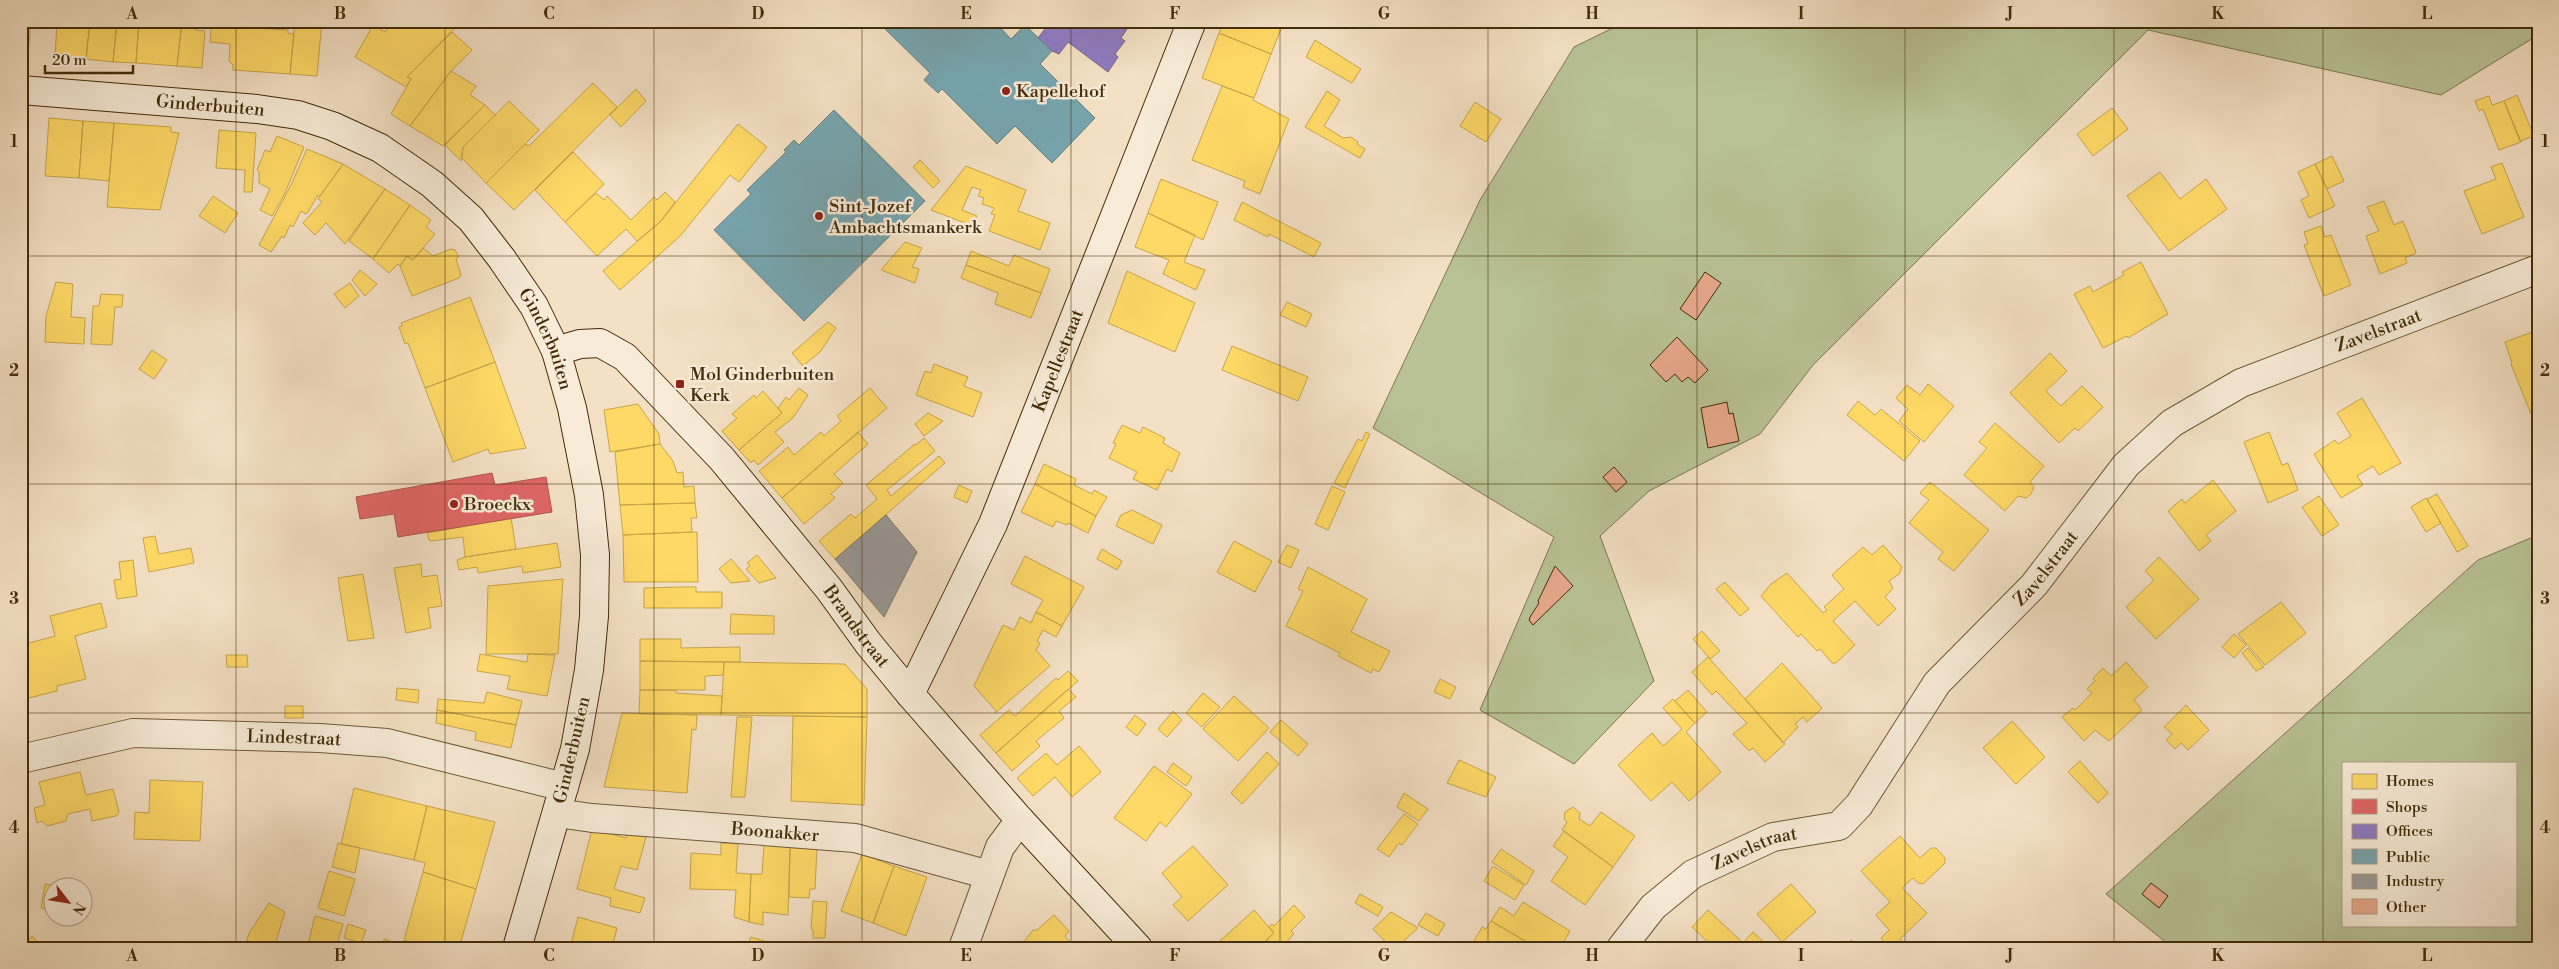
<svg xmlns="http://www.w3.org/2000/svg" width="2559" height="969" font-family="'Libre Bodoni',serif">
<rect width="100%" height="100%" fill="#f4e1c5"/>
<filter id="stains"><feTurbulence type="fractalNoise" baseFrequency=".004" numOctaves="4"/><feColorMatrix values="0 0 0 0 .2 0 0 0 0 .09 0 0 0 0 .02 0 0 0 .5 -.17"/></filter>
<radialGradient id="worn" r=".72"><stop offset=".6" stop-color="#630" stop-opacity="0"/><stop offset="1" stop-color="#630" stop-opacity=".3"/></radialGradient>
<path fill="#b9c396" stroke="#7e7850" fill-rule="evenodd" d="M1620,21h918v14l-97,60 -293,-65 -335,335 -53,69 -111,57 -49,45 54,145 -80,83 -94,-54 74,-173 -181,-109 107,-228 94,-153 43,-21z
M2538,535v413h-365l-67,-54 372,-334zM2343,763h172v162h-172z"/>
<path fill="#ffd966" stroke="#c7a54a" d="M21,21h10l-3,35 -7,-1z
M57,21h33l-4,38 -31,-2z
M90,21h27l-4,41 -27,-3z
M117,21h22l-3,42 -23,-1z
M139,21h43l-5,45 -41,-3z
M182,21h14l-1,9 10,1 -3,37 -25,-2z
M212,21h22v6l54,3v3l6,1 -4,40 -57,-4v-5l-4,-4 1,-17 -20,-2z
M295,21h27l-5,55 -27,-2z
M386,21h64l6,6 -49,50 4,2 -5,8 -51,-30 18,-32 12,7 5,-8z
M561,21h13l-7,7z
M1224,21h37l20,8 -10,25 -52,-21z
M1310,21h13l-3,6z
M452,32l20,18 -21,21 -41,55 -19,-12 20,-35 -4,-2z
M1219,33l52,21 -17,44 -52,-20z
M1315,40l46,29 -9,14 -46,-26z
M451,71l25,15 -6,9 15,10 -42,41 -33,-20z
M593,83l24,24 -103,103 -28,-27 39,-39 4,2z
M1222,86l32,12 -1,2 36,19 -29,75 -17,-7 2,-6 -53,-21z
M636,89l10,12 -25,26 -11,-12z
M1327,91l13,9 -16,26 19,12 8,-1 7,5 -1,2 8,5 -5,9 -55,-31z
M2517,95l17,41 -14,5 -16,-40z
M2489,96l3,9 12,-4 17,41 -22,8 -16,-41 -4,2 -4,-10z
M509,101l30,29 -53,53 -24,-25 1,-11z
M1475,102l26,17 -15,23 -26,-16z
M485,105l10,10 -32,32 -2,14 -16,-16z
M2112,108l16,21 -35,27 -16,-22z
M49,118l34,3 -4,57 -34,-2z
M83,121l31,2 -5,58 -30,-3z
M114,123l57,4v5l8,1 -19,77 -53,-3z
M738,124l29,23 -28,35 -9,-7 -50,61 -60,54 -17,-19 58,-50z
M219,130l37,3 -4,59h-8l1,-22 -29,-2z
M277,136l27,11 -20,48 -12,21 -12,-6 10,-21 -11,-6v-11l-2,-2 8,-20 5,2z
M307,149l36,15 -23,32 -2,-1 -10,17 -2,2 -5,-3 -8,16 -3,-2 -6,13 -2,-2 -11,16 -12,-7 32,-60z
M573,152l31,32 -39,38 -30,-32z
M2332,156l12,25 -17,8 -12,-25z
M920,160l20,21 -7,7 -20,-21z
M2502,163l22,54 -42,17 -18,-43 32,-12 -5,-12z
M343,164l42,25 -40,55 -19,-21 -11,12 -12,-12 19,-21 -4,-3z
M2315,164l20,42 -26,12 -8,-18 8,-4 -11,-24z
M966,166l60,24 -8,21 32,12 -10,27 -51,-19 6,-16 -4,-1 3,-6 -12,-4 2,-6 -6,-2 3,-6 -9,-3 -10,23 15,6 -4,10 -42,-16z
M2160,172l20,27 26,-20 21,30 -58,42 -42,-55z
M1161,179l57,23 -15,38 -55,-27z
M385,189l25,16 -37,54 -24,-18z
M665,192l10,10 -14,19 -24,20 -11,-12 -29,27 -32,-34 31,-29 8,7 3,-4 24,24 23,-23 3,3z
M213,196l25,17 -13,20 -26,-17z
M2384,201l10,24 9,-4 13,32 -11,5 2,5 -27,11 -14,-38 13,-5 -12,-24z
M1242,202l79,41 -7,14 -45,-23 -1,3 -34,-17z
M410,205l21,15 -5,7 9,7 -22,26 -6,-4 -7,10 -2,-2 -9,9 -16,-14z
M1148,213l47,22 -11,27 21,8 -9,20 -33,-16 6,-14 -34,-13z
M2321,226l4,11 6,-2 20,50 -27,11 -20,-51 4,-1 -4,-12z
M905,242l17,6 -10,19 7,2 -4,14 -34,-13z
M423,248l10,8 18,-7 4,1 4,7 -3,2 5,16 -2,3 -47,18 -12,-30 7,-10 6,4z
M971,251l38,15 5,-11 36,14 -9,24 -75,-28z
M2141,262l27,52 -40,24 -1,-2 -24,12 -29,-54 16,-8 3,6 31,-17 -2,-3z
M966,265l75,28 -10,25 -36,-14 3,-11 -37,-15z
M360,270l17,14 -12,12 -13,-16z
M1127,271l68,32 -20,49 -67,-29z
M56,282l17,2 -2,33 14,1 -1,26 -39,-2 1,-26z
M350,283l9,13 -14,12 -11,-14z
M101,294l22,1 -1,12h-7l-3,38 -21,-1 2,-38h6z
M470,297l25,65 -70,26 -17,-45 -3,1 -6,-17 3,-1 -1,-3z
M1287,302l25,12 -6,13 -26,-12z
M828,322l8,6 -16,24 -17,14 -11,-13z
M2538,330v81l-7,3 -20,-50 1,-1 -7,-21z
M1232,346l76,31 -10,24 -76,-31z
M152,350l15,10 -13,19 -15,-10z
M2050,353l17,18 -21,20 15,15 21,-20 21,21 -25,24 -3,-3 -16,15 -49,-50z
M495,362l31,86 -36,6 -2,-5 -35,13 -28,-74z
M934,364l34,13 -4,9 18,7 -9,24 -57,-22 9,-24 6,2z
M1928,384l26,22 -30,36 -25,-21 9,-12 -12,-11 11,-13 13,10z
M799,388l9,7 -15,23 -18,14 9,10 -26,23 -4,-5 -3,3 -12,-13 43,-37 -4,-5 8,-11 3,3z
M870,388l17,20 -105,90 -23,-27 29,-24 6,8 27,-23 3,4 17,-15 -4,-5z
M763,391l19,22 -43,37 -17,-19 15,-13 -5,-4 22,-19 2,3z
M2362,398l39,65 -22,12 -6,-9 -16,10 6,9 -22,13 -27,-44 21,-14 3,4 13,-8 -14,-23z
M1858,401l17,14 6,-6 39,32 -16,20 -57,-46z
M638,404l21,30 1,10 -50,8 -6,-42z
M928,413l15,8 -19,15 -9,-12z
M1995,423l49,43 -14,16 4,5 -3,7 -5,4 -8,-2 -13,15 -41,-36 23,-27 -8,-6z
M1122,425l18,8 3,-6 22,11 -2,5 17,10 -8,19 -5,-3 -10,21 -24,-11 4,-7 -28,-14 7,-14 -3,-1z
M858,432l10,12 -34,30 9,9 -12,11 4,4 -31,26 -22,-26z
M1366,432l4,2 -25,54 -11,-5 24,-44 4,2z
M2269,432l13,33 6,-2 10,27 -30,13 -24,-61z
M924,438l11,13 -48,39 4,6 48,-40 6,7 -110,96 -16,-18 32,-27 4,4 22,-19 -11,-14 49,-41 1,1z
M660,444l13,17 4,12 6,-1 1,15 10,-1 1,17 -75,2 -5,-53z
M1044,464l32,15 -2,6 18,9 2,-4 13,7 -11,19 -61,-32z
M2213,480l23,31 -30,24 5,6 -12,10 -31,-40 14,-12 3,4z
M1930,482l59,48 -35,41 -16,-12 5,-7 -34,-29 20,-23 -9,-7z
M1035,484l61,32 -8,17 -20,-10 -1,2 -11,-4 -3,6 -32,-15z
M959,485l13,6 -5,12 -13,-6z
M1332,486l13,6 -17,38 -13,-6z
M2437,494l31,52 -11,6 -30,-53z
M2319,496l20,29 -17,11 -20,-29z
M2426,498l15,25 -15,9 -15,-25z
M695,503l2,15h-6l1,14 -69,3 -3,-30z
M1132,510l30,15 -9,19 -37,-18 5,-11z
M511,518l5,31 -51,8 -2,-20 -31,4 -3,-1 -2,-7z
M697,532l1,50h-74l-1,-47z
M155,536l4,18 32,-6 3,15 -45,9 -6,-34z
M1234,541l38,20 -17,31 -38,-20z
M557,543l4,24 -38,6 -1,-7 -44,7 -1,-6 -18,3 -2,-10 8,-3z
M1287,545l12,5 -8,18 -13,-6z
M1883,545l19,22 -3,7 -10,7 4,7 -8,9 11,12 -18,17 -23,-25 -22,20 22,24 -19,18h-4l-12,-14 -3,2 -16,-17 -3,3 -37,-41 10,-12 16,-11 36,40 4,-3 -3,-3 20,-18 -12,-14 31,-28 9,8z
M1102,549l20,12 -5,9 -20,-11z
M757,555l19,23 -17,5 -13,-14 4,-3 -3,-3z
M1025,556l59,31 -22,39 -26,-14 7,-12 -32,-16z
M2159,557l40,42 -43,40 -30,-32 28,-27 -9,-9z
M731,559l19,22 -19,2 -12,-14z
M133,560l4,36 -20,3 -3,-19 7,-1 -2,-17z
M421,564l1,13 15,-2 5,31 -14,2 3,20 -25,5 -12,-65z
M1308,567l59,32 -16,33 39,19 -11,21 -6,-3 -2,4 -33,-17 2,-3 -54,-27 17,-35 -5,-2z
M363,574l11,64 -26,3 -10,-63z
M563,579l-5,75h-72l2,-68z
M1725,582l24,27 -9,7 -24,-27z
M683,587h13v5h26v16h-78v-20z
M2281,602l25,31 -41,32 -27,-31z
M101,603l6,24 -32,9 11,43 -29,7v5l-36,9v-58l1,3 33,-9 -5,-20z
M1036,612l26,14 -6,11 -13,-7 -6,11 3,2 -4,7 14,16 -55,47 1,-2 -22,-25 29,-61 11,5 6,-13 11,6z
M731,614l43,2v18h-44z
M1702,631l18,20 -10,8 -17,-20z
M2234,634l12,11 -12,13 -12,-11z
M640,639h41v9l59,-1v15l-100,-1z
M2248,648l16,19 -8,4 -14,-18z
M480,654l47,8 1,-8 27,1 -8,41 -40,-7 3,-13 -33,-5z
M226,655h21l1,12h-21z
M1708,657l77,87 -20,18 -12,-14 -4,3 -16,-17 14,-11 -31,-32 -4,4 -20,-23z
M640,661l84,1 -1,13 -18,1v14h-65z
M724,662l121,2 22,25v28l-146,-2z
M2126,662l22,25 -14,13 8,10 -33,31 -14,-11 -11,11 -22,-24 11,-9 2,2 17,-17 -5,-4 8,-8 -2,-3 10,-10 8,8z
M1782,663l40,45 -15,14 -4,-5 -8,7 3,3 -15,16 -38,-44z
M1068,671l10,10 -82,72 -16,-18 29,-25 6,6 41,-38 2,2z
M1440,679l16,8 -6,12 -16,-7z
M397,688l22,2 -1,13 -22,-3z
M1068,689l8,8 -17,14 5,7 -28,23 4,5 -28,25 -16,-18z
M640,690h36v3l46,3 -1,19 -82,-1z
M1688,690l19,22 -12,11 -20,-22z
M487,692l35,9 -6,24 -79,-15 1,-11 46,4z
M1203,693l17,14 -18,20 -16,-14z
M1234,696l35,32 -31,33 -35,-32z
M1673,699l22,24 -9,9 35,40 -32,29 -17,-19 -21,19 -33,-36 34,-32 11,13 19,-17 -19,-21z
M2186,705l23,25 -21,20 -7,-7 -6,6 -9,-9 6,-6 -8,-7z
M285,706h18v12h-18z
M437,710l79,15 -5,23 -36,-8 1,-8 -40,-9z
M1173,711l9,9 -15,17 -9,-8z
M622,713l75,2 -1,15 -4,-1 -5,64 -83,-6z
M1135,715l11,9 -9,12 -11,-9z
M793,716l74,1 -3,88 -73,-4z
M737,717h15l-7,80h-14z
M1281,720l27,24 -10,12 -28,-24z
M2012,721l33,36 -29,27 -33,-36z
M1079,746l22,26 -29,25 -17,-20 -22,19 -16,-18 29,-25 11,12z
M1267,752l12,12 -37,40 -11,-11z
M1459,760l37,17 -10,20 -39,-14z
M2080,761l28,32 -10,10 -30,-31z
M1173,763l19,14 -6,9 -19,-14z
M1154,766l38,28 -26,33 -6,-5 -14,19 -32,-23z
M80,772l6,23 27,-6 6,23 -3,4 -24,5 -2,-12 -22,5 -2,7 -19,5 -5,-5 -5,2 -3,-15 11,-3 -6,-23z
M150,780l53,2 -3,59 -66,-2 1,-27 14,1z
M354,788l73,18 -13,54 -73,-16z
M1404,793l24,16 -9,12 -22,-14z
M427,806l68,16 -19,67 -53,-17 2,-9 -11,-3z
M1573,807l7,6 -1,6 11,7 11,-14 34,24 -22,31 -51,-37 5,-8 -3,-3 1,-7z
M1404,814l14,10 -16,21 -3,-2 -10,14 -12,-8z
M592,829l34,9 1,-5 19,4 -9,33 -16,-4 -7,23 31,9 -5,15 -30,-7 1,-8 -34,-9z
M1564,831l49,36 -28,38 -34,-24 17,-24 -15,-11z
M1900,836l20,22 11,-10h5l9,10v5l-22,21 -5,-1 -5,-5 -11,10 25,25 -27,26 6,7 -17,2 -8,-10 8,-8 -13,-15 14,-13 -29,-31z
M338,843l22,5 -5,25 -23,-6z
M721,843l17,1 -2,29 15,1 -2,48 -15,-5 2,-27 -46,-1 1,-36 30,2z
M764,845l26,2 -2,68 -25,-3v13l-14,-3 2,-48h11z
M1193,846l35,39 -40,36 -15,-16 9,-8 -20,-24z
M790,847l27,1 -2,41h-5l-1,9 -20,-1z
M1501,849l33,22 -8,14 -34,-23z
M862,854l32,12 -21,57 -32,-12z
M894,866l33,11 -21,59 -33,-13z
M1493,866l31,19 -9,15 -31,-19z
M329,871l26,8 -11,37 -26,-8z
M423,872l53,17 -17,59h-32l-23,-8z
M45,884l12,2h-5v24l-11,-2z
M1791,884l25,28 -34,30 -25,-28z
M1360,894l23,13 -5,9 -23,-13z
M813,901l14,1 -2,36h-12v-8l-2,-1z
M1523,902l47,29 -10,17h-23l-46,-27 9,-14 14,9z
M269,903l16,9 -11,36h-29l4,-15z
M1294,905l11,12 -14,14 3,3 -13,14h-23l16,-15 -5,-6 3,-3 2,2z
M1254,910l20,23 -16,15h-38l3,-3 -3,-4z
M1708,910l35,33 10,-11 17,16h-56l-22,-21z
M1391,912l27,16 -22,20h-5l-18,-19z
M1426,913l19,11 -7,12 -20,-11z
M1054,915l15,16 -4,5 11,12h-57l14,-18h4z
M315,916l28,8 -7,24h-29z
M578,917l39,11 -5,20h-42z
M1491,921l46,27h-67l12,-21 4,2z
M348,924l18,6 -5,13 -17,-5z
M32,936l8,9 -3,3h-16z
M751,937l26,8 -1,3h-29z
M384,939l26,9h-28z
M1851,940l11,8h-17z
M1441,942l10,6h-14z
M1879,942l7,6h-12z"/>
<path fill="#e06666" stroke="#b1554a" d="M492,473l3,12 51,-8 6,35 -154,25 -4,-23 -34,5 -4,-22z"/>
<path fill="#8e7cc3" stroke="#78648b" d="M1051,21h78l2,2 -10,15 4,3 -10,13 3,3 -10,15 -40,-30 -9,12 -7,-3 -14,-13z"/>
<path fill="#76a5af" stroke="#67817d" d="M877,21h117l17,18 14,-14 27,26 -12,13 55,54 -43,45 -37,-37 -18,18 -55,-55 -4,4 -14,-13 6,-7z
M834,110l91,91 -121,120 -90,-91 37,-36 -4,-4 39,-38 -2,-2 10,-10 5,5z"/>
<path fill="#999" stroke="#7f786e" d="M886,515l31,37 -33,65 -49,-58z"/>
<path fill="#e8a98c" stroke="#432c09" d="M1705,272l16,11 -25,37 -16,-11z
M1677,337l31,33 -13,13 -7,-6 -6,5 -7,-8 -9,8 -16,-17z
M1727,402l2,12 4,-1 6,28 -31,7 -7,-40z
M1614,467l13,15 -11,10 -13,-15z
M1555,566l18,20 -40,39 -4,-5 1,-3 9,-14 -1,-2z
M2151,883l17,13 -9,12 -17,-14z"/>
<g fill="none" stroke-linecap="round" stroke-linejoin="round">
<g stroke="#6f5938" stroke-width="30">
<g id="street">
<path id="s1" d="M21,759l112,-26 187,5 67,5 177,44"/>
<path id="s2" d="M557,813l35,5 263,20 134,37"/>
<path d="M963,948l37,-101 20,-27"/>
<path id="s3" d="M1621,948l32,-41 40,-33 80,-37 66,-11 20,-21 78,-122 97,-98 92,-120 46,-42 69,-40 297,-114"/>
</g>
</g>
<g stroke="#432c09" stroke-width="30">
<g id="secondary">
<path id="s4" d="M21,90l236,19 41,6 34,11 48,22 52,36 39,35 31,40 32,47 22,45 16,57 17,87 6,60 -1,61 -5,54 -14,79 -58,199"/>
<path id="s5" d="M556,351l24,-7 20,-1 25,14 97,102 107,130 39,54 42,51 110,126 118,128"/>
<path id="s6" d="M910,694l83,-170 199,-503"/>
</g>
</g>
<use href="#street" stroke="#f8ecd9" stroke-width="28"/>
<use href="#secondary" stroke="#f8ecd9" stroke-width="28"/>
</g>
<path fill="none" stroke="#432c09" stroke-width="1" stroke-opacity="0.55" d="M236,21v927M445,21v927M654,21v927M862,21v927M1071,21v927M1280,21v927M1488,21v927M1697,21v927M1905,21v927M2114,21v927M2323,21v927M21,256h2517M21,484h2517M21,713h2517"/>
<g fill="#8f2418" stroke="#f8ecd9" stroke-width="2">
<circle cx="1006" cy="91" r="5"/>
<circle cx="819" cy="216" r="5"/>
<rect x="675" y="379" width="10" height="10" rx="2.5"/>
<circle cx="454" cy="504" r="5"/>
</g>
<g text-anchor="middle" dominant-baseline="central" stroke-width="5" stroke-linejoin="round" paint-order="stroke">
<g font-size="18" fill="#432c09" stroke="#f8ecd9" text-anchor="start">
<text x="1016" y="91">Kapellehof</text>
<text x="829" y="206">Sint-Jozef<tspan x="829" dy="21">Ambachtsmankerk</tspan></text>
<text x="690" y="374">Mol Ginderbuiten<tspan x="690" dy="21">Kerk</tspan></text>
<text x="464" y="504">Broeckx</text>
</g>
<g font-size="18" fill="#432c09" stroke="#f8ecd9">
<text stroke="none"><textPath href="#s4" startOffset="190">Ginderbuiten</textPath></text>
<text stroke="none"><textPath href="#s3" startOffset="1011">Zavelstraat</textPath></text>
<text stroke="none"><textPath href="#s4" startOffset="625">Ginderbuiten</textPath></text>
<text stroke="none"><textPath href="#s6" startOffset="365">Kapellestraat</textPath></text>
<text stroke="none"><textPath href="#s3" startOffset="591">Zavelstraat</textPath></text>
<text stroke="none"><textPath href="#s5" startOffset="429">Brandstraat</textPath></text>
<text stroke="none"><textPath href="#s1" startOffset="276">Lindestraat</textPath></text>
<text transform="translate(572 750) rotate(-77)">Ginderbuiten</text>
<text stroke="none"><textPath href="#s2" startOffset="219">Boonakker</textPath></text>
<text stroke="none"><textPath href="#s3" startOffset="171">Zavelstraat</textPath></text>
</g>
</g>
<rect width="2559" height="969" fill="none" stroke="#f4e1c5" stroke-width="55"/>
<rect x="2342" y="762" width="175" height="165" fill="#f8ecd9" stroke="#b09f86"/>
<rect x="2352" y="774" width="25" height="15" fill="#ffd966" stroke="#b09f86"/>
<text x="2386" y="786" font-size="15" fill="#432c09">Homes</text>
<rect x="2352" y="799" width="25" height="15" fill="#e06666" stroke="#b09f86"/>
<text x="2386" y="812" font-size="15" fill="#432c09">Shops</text>
<rect x="2352" y="824" width="25" height="15" fill="#8e7cc3" stroke="#b09f86"/>
<text x="2386" y="836" font-size="15" fill="#432c09">Offices</text>
<rect x="2352" y="849" width="25" height="15" fill="#76a5af" stroke="#b09f86"/>
<text x="2386" y="862" font-size="15" fill="#432c09">Public</text>
<rect x="2352" y="874" width="25" height="15" fill="#999999" stroke="#b09f86"/>
<text x="2386" y="886" font-size="15" fill="#432c09">Industry</text>
<rect x="2352" y="899" width="25" height="15" fill="#e8a98c" stroke="#b09f86"/>
<text x="2386" y="912" font-size="15" fill="#432c09">Other</text>
<g transform="translate(68 902) rotate(121)"><circle r="24" fill="#f8ecd9" stroke="#b09f86"/>
<path d="M0-4L9 19L0 12L-9 19Z" fill="#8f2418"/>
<text y="-8" font-size="14" font-weight="bold" text-anchor="middle" fill="#432c09">N</text>
</g>
<path d="M45 65v8h88v-8" fill="none" stroke="#432c09" stroke-width="2.5"/>
<text x="52" y="65" font-size="15" fill="#432c09" stroke="#f8ecd9" stroke-width="4" paint-order="stroke">20 m</text>
<rect x="28" y="28" width="2504" height="914" fill="none" stroke="#432c09" stroke-width="2"/>
<g font-size="16" text-anchor="middle" font-weight="bold" fill="#432c09">
<text x="132" y="19">A</text>
<text x="340" y="19">B</text>
<text x="549" y="19">C</text>
<text x="758" y="19">D</text>
<text x="966" y="19">E</text>
<text x="1175" y="19">F</text>
<text x="1384" y="19">G</text>
<text x="1592" y="19">H</text>
<text x="1801" y="19">I</text>
<text x="2010" y="19">J</text>
<text x="2218" y="19">K</text>
<text x="2427" y="19">L</text>
<text x="14" y="147">1</text>
<text x="2545" y="147">1</text>
<text x="14" y="376">2</text>
<text x="2545" y="376">2</text>
<text x="14" y="604">3</text>
<text x="2545" y="604">3</text>
<text x="14" y="833">4</text>
<text x="2545" y="833">4</text>
<text x="132" y="961">A</text>
<text x="340" y="961">B</text>
<text x="549" y="961">C</text>
<text x="758" y="961">D</text>
<text x="966" y="961">E</text>
<text x="1175" y="961">F</text>
<text x="1384" y="961">G</text>
<text x="1592" y="961">H</text>
<text x="1801" y="961">I</text>
<text x="2010" y="961">J</text>
<text x="2218" y="961">K</text>
<text x="2427" y="961">L</text>
</g>
<rect width="100%" height="100%" filter="url(#stains)"/>
<rect width="100%" height="100%" fill="url(#worn)"/>
</svg>
